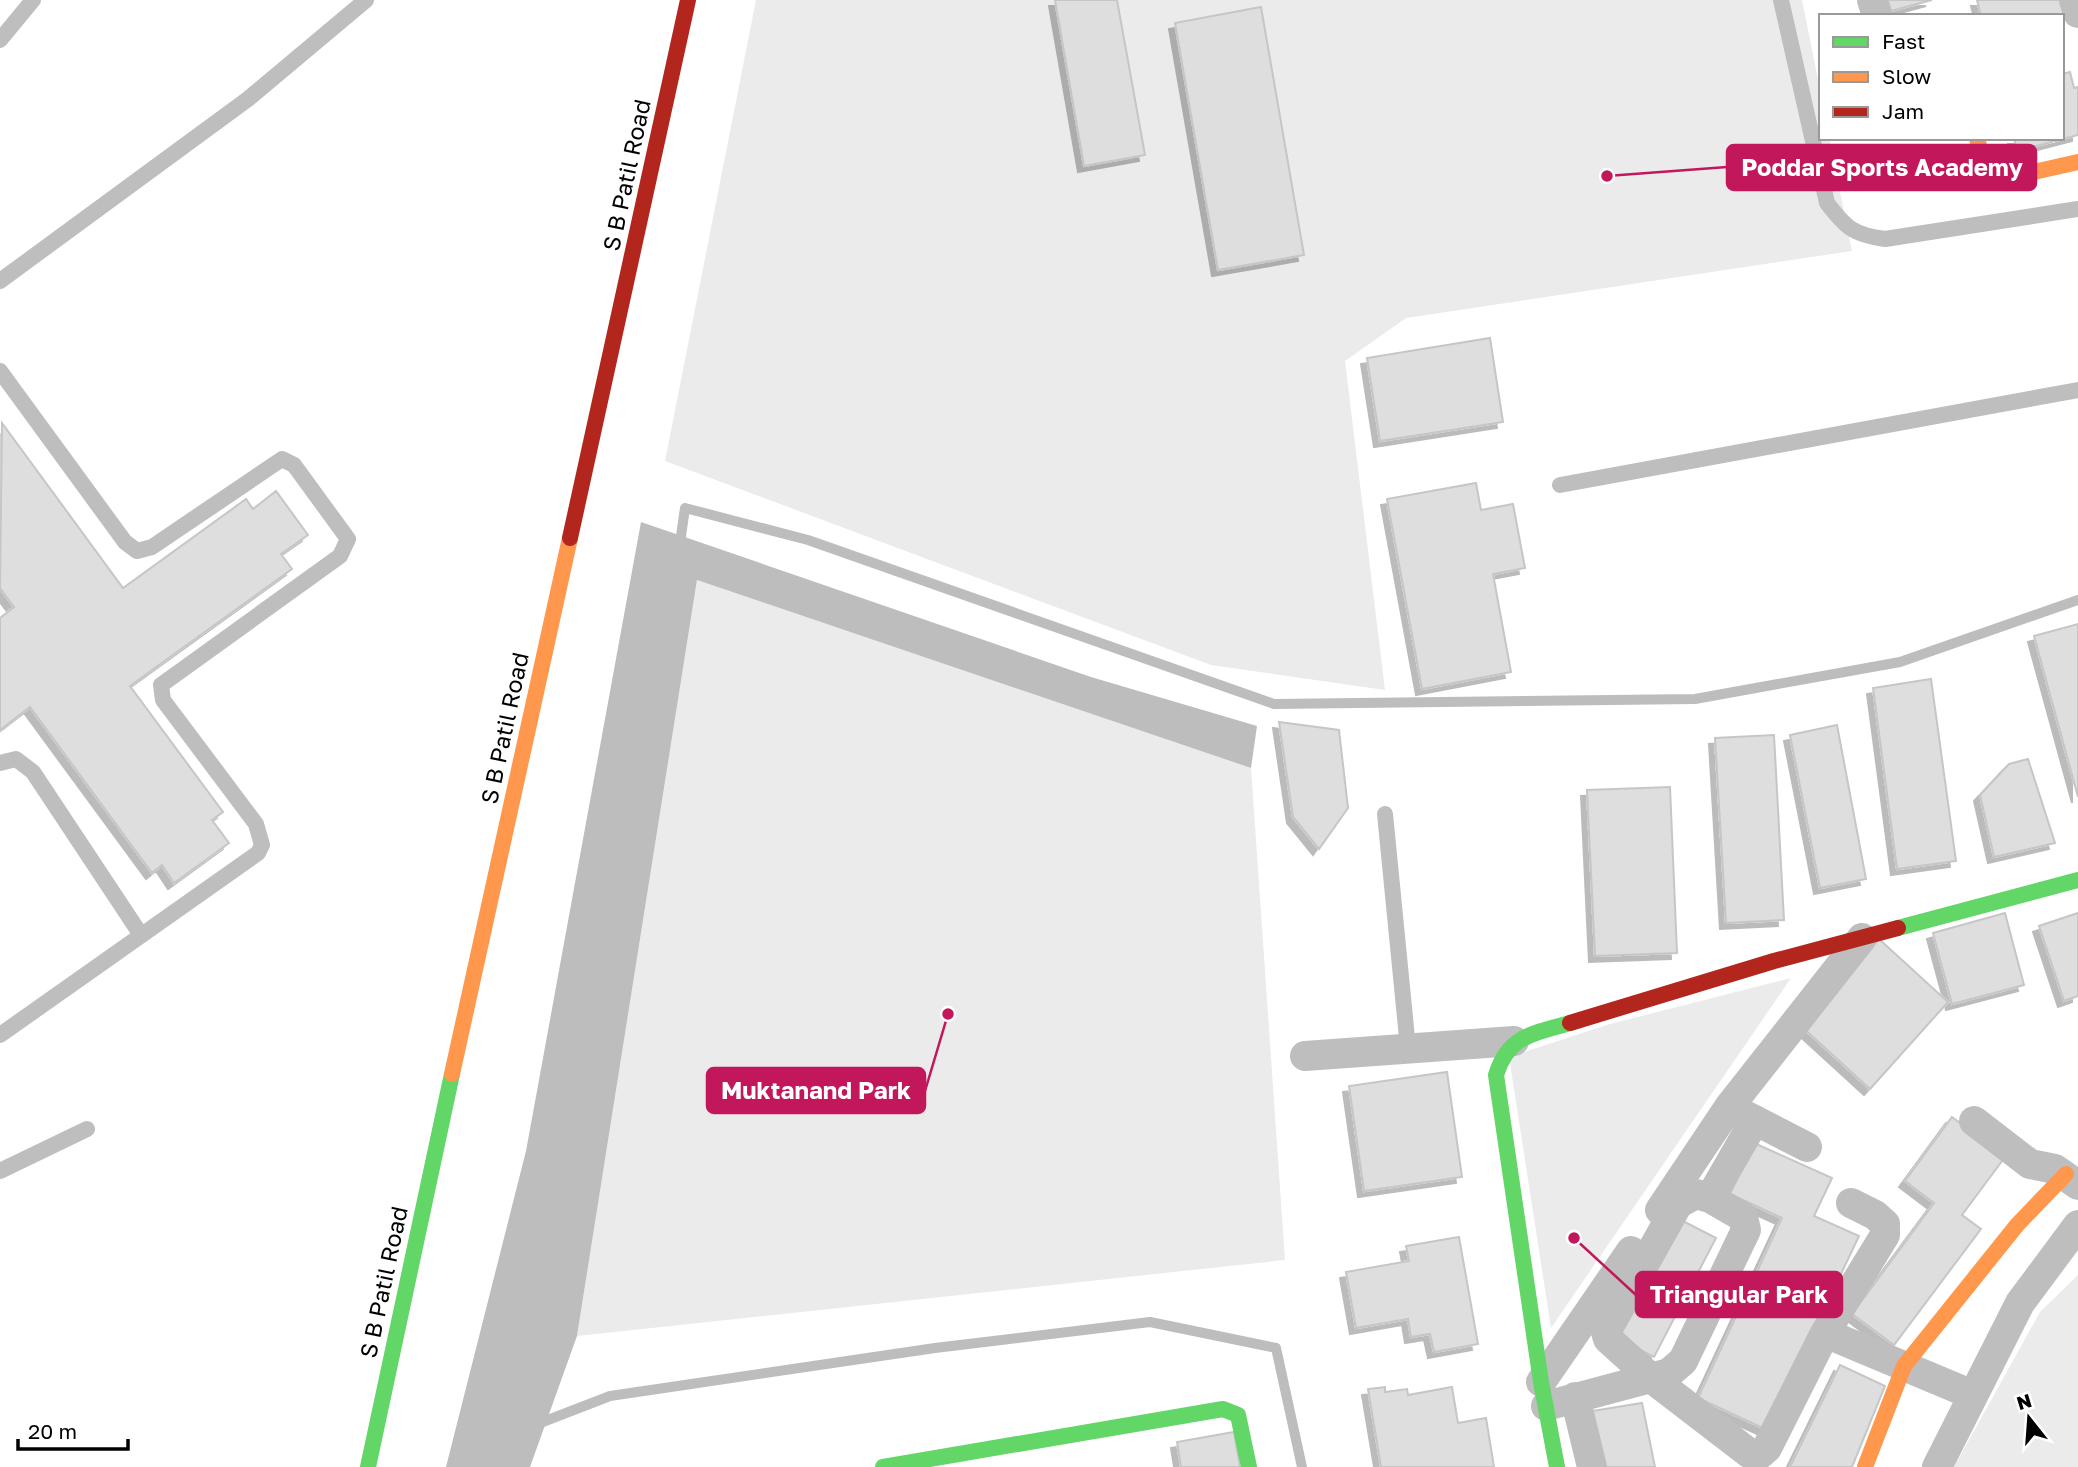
<svg xmlns="http://www.w3.org/2000/svg" width="2078" height="1467" font-family="'Golos Text',sans-serif">
<defs>
<filter id="shadow"><feDropShadow dx="-6" dy="6" stdDeviation="0" flood-color="#0004"/></filter>
</defs>
<rect width="100%" height="100%" fill="#fff"/>
<path fill="#ebebeb" d="M756,0h1046l19,94v44h8l23,113 -446,67 -61,43 40,329 -174,-25 -546,-204z
M697,580l554,188 34,492 -708,76z
M1791,978l-240,350 -42,-271 101,-33z
M2078,1275v192h-124l86,-155z"/>
<path fill="#bdbdbd" d="M641,522l450,155 166,49 -6,42 -554,-188 -120,756 -47,131h-84l80,-316z"/>
<g fill="none" stroke-linecap="round" stroke-linejoin="round">
<path stroke="#bdbdbd" stroke-width="10" d="M679,550l6,-42 123,32 466,164 421,-5 205,-37 178,-62
M535,1425l75,-29 325,-48 215,-26 126,26 26,119"/>
</g>
<path fill="#dedede" stroke="#c6c6c6" stroke-width="2" filter="url(#shadow)" d="M1055,0h62l28,155 -61,11z
M1888,0h44l-41,11z
M1977,0h86l4,18 -86,-2z
M1261,7l43,248 -86,15 -43,-247z
M2070,72l4,16 4,-1v48l-61,16 -3,-13h48v-64z
M1490,338l13,84 -123,19 -13,-83z
M2,423l121,165 123,-89 7,10 23,-18 32,44 -27,19 11,15 -162,117 93,126 -11,8 17,23 -55,40 -12,-18 -10,8 -122,-166 -30,23v-112l14,-11 -14,-19z
M1476,483l5,27 32,-6 12,64 -32,6 18,98 -89,17 -35,-190z
M2078,624v173l-44,-161z
M1931,679l25,182 -59,8 -24,-181z
M1279,722l60,8 9,78 -29,41 -26,-32z
M1837,725l29,154 -46,9 -30,-153z
M1774,735l10,185 -58,3 -11,-185z
M2028,759l27,84 -61,14 -14,-62 29,-31z
M1670,787l7,166 -82,3 -8,-166z
M2005,913l19,72 -72,19 -19,-71z
M2078,913v83l-14,5 -25,-75z
M1879,939l69,63 -78,87 -69,-63z
M1447,1072l15,105 -98,14 -15,-105z
M1952,1117l53,40 -43,58 19,14 -87,116 -42,-31 82,-111 -29,-22z
M1754,1143l78,35 -18,38 45,20 -92,194 -69,-32 84,-180 -52,-24z
M1677,1218l39,20 -62,119 -39,-20z
M1459,1237l19,107 -44,8 -4,-18 -19,3 -3,-18 -52,9 -10,-56 63,-11 -3,-15z
M1840,1365l45,21 -33,81h-62z
M1385,1387v5l22,-3 1,6 44,-8 6,36 28,-5 8,49h-113l-13,-78z
M1642,1403l13,64h-57l-12,-55z
M1234,1432l6,35h-59l-4,-25z"/>
<g fill="none" stroke-linecap="round" stroke-linejoin="round">
<path stroke="#bebebe" stroke-width="16" d="M1781,0l46,203c19,25 27,32 58,36l193,-30
M0,40l33,-40
M0,281l248,-182 118,-99
M0,371l125,171 12,9 15,-4 130,-88 12,6 54,74 -8,17 -179,129 2,15 93,124 6,21 -4,8 -258,182
M1560,485l518,-95
M0,763l16,-4 17,13 108,163
M1385,814l23,234
M0,1171l87,-42"/>
<path stroke="#bebebe" stroke-width="30" d="M1872,0l5,16
M2074,0l4,13
M1305,1056l209,-15
M1739,1112l68,35
M1755,1120l-45,78 -14,-4 -18,10 -72,128 2,7 42,38 99,76 10,2 8,-7 58,-115 60,-98v-11l-10,-9 -24,-12
M1974,1121l56,43 25,5 23,16
M1660,1210l69,-103 133,-169
M1825,1333l148,62
M1541,1382l90,-131
M1575,1397l17,70
M1546,1406l123,-33 14,-12 63,-131 -3,-13 -33,-19
M1937,1467l83,-164 58,-78"/>
<path stroke="#63d668" stroke-width="16" d="M1898,928l180,-48
M368,1467l84,-393
M883,1467l340,-58 15,6 11,52
M1557,1467l-16,-85 -45,-307c12,-40 39,-42 74,-52"/>
<path stroke="#ff974d" stroke-width="16" d="M1977,138l10,40 7,3 84,-19
M452,1074l118,-536
M1865,1467l39,-101 113,-141 49,-51"/>
<path stroke="#b3261e" stroke-width="16" d="M570,538l118,-538
M1570,1023l204,-62 124,-33"/>
</g>
<g text-anchor="middle" dominant-baseline="central" stroke-width="6" stroke-linejoin="round" paint-order="stroke">
<g font-size="23" fill="#000" stroke="#fff">
<text transform="translate(626 175) rotate(-78)">S B Patil Road</text>
<text transform="translate(504 728) rotate(-78)">S B Patil Road</text>
<text transform="translate(383 1282) rotate(-78)">S B Patil Road</text>
</g>
</g>
<path fill="none" stroke="#c2185b" stroke-width="2.5" d="M1607 176L1727 167M948 1014L925 1091M1574 1238L1636 1295"/>
<g fill="#c2185b" stroke="#fff" stroke-width="2.5">
<circle cx="1607" cy="176" r="7"/>
<circle cx="948" cy="1014" r="7"/>
<circle cx="1574" cy="1238" r="7"/>
</g>
<g fill="#c2185b" stroke="#c2185b" stroke-width="2.5">
<rect x="1727" y="145" width="309" height="45" rx="7"/>
<rect x="707" y="1068" width="218" height="45" rx="7"/>
<rect x="1636" y="1272" width="206" height="45" rx="7"/>
</g>
<g font-size="24" text-anchor="middle" font-weight="bold" fill="#fff">
<text x="1882" y="176">Poddar Sports Academy</text>
<text x="816" y="1099">Muktanand Park</text>
<text x="1739" y="1303">Triangular Park</text>
</g>
<rect x="1819" y="14" width="245" height="126" fill="#ffffff" stroke="#999999" stroke-width="2"/>
<rect x="1833" y="37" width="35" height="10" fill="#63d668" stroke="#999999" stroke-width="2"/>
<text x="1882" y="49" font-size="21" fill="#000000">Fast</text>
<rect x="1833" y="72" width="35" height="10" fill="#ff974d" stroke="#999999" stroke-width="2"/>
<text x="1882" y="84" font-size="21" fill="#000000">Slow</text>
<rect x="1833" y="107" width="35" height="10" fill="#b3261e" stroke="#999999" stroke-width="2"/>
<text x="1882" y="119" font-size="21" fill="#000000">Jam</text>
<g transform="translate(2029 1418) rotate(343)" stroke="#ffffff" stroke-width="5" paint-order="stroke">
<path d="M0-5L12 26L0 18L-12 26Z" fill="#000000"/>
<text y="-10" font-size="19" font-weight="bold" text-anchor="middle" fill="#000000">N</text>
</g>
<path d="M18 1439v10h110v-10" fill="none" stroke="#000000" stroke-width="3.5"/>
<text x="28" y="1439" font-size="21" fill="#000000" stroke="#ffffff" stroke-width="5" paint-order="stroke">20 m</text>
</svg>
